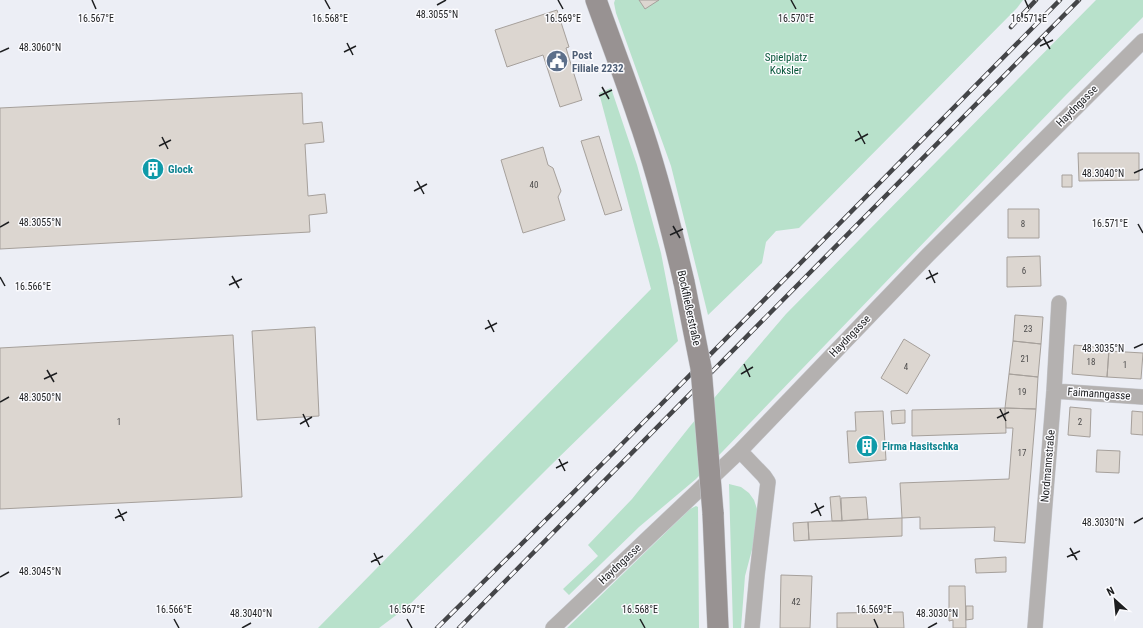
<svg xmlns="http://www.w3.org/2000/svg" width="1143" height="628" font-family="'Roboto Condensed',sans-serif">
<rect width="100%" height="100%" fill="#eceef5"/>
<path fill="#b8e1cb" d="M615,0h408l-6,8 -218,220 -23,3 -10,11 -4,21 -54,52 -37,-149 -55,-153 -2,-10z
M1096,0h47v17l-79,80 -368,382 -57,48 -70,68 -6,-6 35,-33 -10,-11 44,-46 59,-74 95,-111z
M611,88l26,77 24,88 17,88 -127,124 -64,64 -80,78 -28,21h-61l333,-339 -52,-196z
M729,484l12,3 8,6 5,7 3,9 1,18 -13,49 -4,52h-8z
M696,506l2,1 1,121h-132l123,-119z"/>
<path fill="#dcd6d0" stroke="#a6a09b" d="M639,0h20l-14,9z
M557,10l12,37 -3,1 16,52 -22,7 -17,-52 -36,12 -12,-37z
M302,93l1,31 19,-2 2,20 -19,2 3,52 17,-2 2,19 -18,2 1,17 -310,17v-141z
M599,136l23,74 -17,5 -24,-74z
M543,147l5,18 5,3 8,23 -3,6 7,23 -42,13 -22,-73z
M1078,153h61v27l-60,1z
M1062,175h10v12h-10z
M1008,209h31v29h-31z
M1040,256l1,30 -34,1v-30z
M1015,315l28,2 -2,27 -28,-3z
M315,327l4,89 -62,4 -5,-89z
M233,335l9,162 -242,12v-161z
M904,339l26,16 -23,39 -26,-16z
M1013,341l28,3 -3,33 -29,-3z
M1074,345l35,3 -2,29 -35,-3z
M1109,351l34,2 -2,26 -34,-2z
M1009,374l29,3 -2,32 -31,-1z
M1070,407l21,2 -1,28 -22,-2z
M1005,408l1,25 -94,3v-26z
M1005,408l31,1 -11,134 -31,-2 1,-14 -75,2v-12l-18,1 -2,-35 109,-4 4,-51h-7z
M905,410v13l-13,1 -1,-13z
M883,411l3,49 -37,3 -2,-32h9l-1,-19z
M1132,411l11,1v23l-12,-1z
M1097,450l23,1 -1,22 -23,-1z
M840,496l2,25h-10l-2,-24z
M866,497l2,22 -26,2 -1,-23z
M902,518v18l-93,4 -1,-18z
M808,522l1,18 -15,1 -1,-18z
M1006,557v15l-30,1 -1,-14z
M781,575l31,1 -2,52h-30z
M949,586h16l1,42h-13v-8l-4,1z
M966,606h7v13l-7,1z
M903,612l1,16h-67v-15z"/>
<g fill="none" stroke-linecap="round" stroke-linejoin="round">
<g stroke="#c7c9cf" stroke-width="16">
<path id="minor" d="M1054,391l89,6
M740,451l24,25 4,6 -11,93 -5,53
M553,628l187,-177 188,-196 215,-214
M1035,628l19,-237 5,-88"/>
</g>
<g stroke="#c7c9cf" stroke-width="22">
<path id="secondary" d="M596,0c14,39 29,78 42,117 19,54 33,110 46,165
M713,513l5,115"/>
</g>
<use href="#minor" stroke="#b4b1b0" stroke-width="15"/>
<use href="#secondary" stroke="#989292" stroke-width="21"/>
<g stroke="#444548" stroke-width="4.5">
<path id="rail" d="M1011,27l25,-27
M437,628l180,-179 443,-449
M459,628l620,-628"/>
</g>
<use href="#rail" stroke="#fbfbfe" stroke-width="3" stroke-dasharray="9" stroke-linecap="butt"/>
<g stroke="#c7c9cf" stroke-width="22" stroke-linecap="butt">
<path id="secondary-bridge" d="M684,282l17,86 12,145"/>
</g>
<use href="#secondary-bridge" stroke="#989292" stroke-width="21"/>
</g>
<path fill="none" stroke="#1d1e20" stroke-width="1.5" d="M92,0l4,9M325,0l5,9M558,0l5,9M791,0l5,9M1025,0l4,9M437,5l9,-5M1043,37l7,12M347,43l6,12M1040,46l13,-6M0,52l9,-4M344,52l12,-6M602,87l7,12M599,96l13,-6M858,131l7,13M162,137l6,12M855,141l13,-7M159,146l12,-6M1134,173l9,-4M417,181l7,13M414,191l13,-7M1138,224l5,9M673,226l7,12M0,227l9,-5M670,235l13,-6M929,270l6,13M232,276l7,12M0,277l5,9M926,279l12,-6M229,285l13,-6M488,320l6,12M485,329l12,-6M1134,348l9,-4M744,364l6,13M47,370l7,12M741,374l12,-7M44,379l13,-6M0,402l9,-5M1000,409l6,12M303,414l6,13M997,418l12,-6M300,424l12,-7M559,459l6,12M556,468l12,-6M815,503l6,13M118,509l6,12M811,513l13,-7M115,518l12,-6M1134,523l9,-5M1070,548l7,12M374,553l6,12M1067,557l13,-6M371,562l12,-6M0,577l9,-5M174,619l5,9M407,619l5,9M640,619l5,9M874,619l4,9M242,628l9,-5M928,628l9,-5"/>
<defs>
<g id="civic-disc" transform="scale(1.15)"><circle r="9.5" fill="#5c6f8a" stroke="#fbfbfe"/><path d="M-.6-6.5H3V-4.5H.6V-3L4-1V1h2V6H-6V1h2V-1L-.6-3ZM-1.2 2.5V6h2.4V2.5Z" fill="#fff"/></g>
<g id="building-disc" transform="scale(1.15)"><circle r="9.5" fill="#0f9aa8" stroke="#fbfbfe"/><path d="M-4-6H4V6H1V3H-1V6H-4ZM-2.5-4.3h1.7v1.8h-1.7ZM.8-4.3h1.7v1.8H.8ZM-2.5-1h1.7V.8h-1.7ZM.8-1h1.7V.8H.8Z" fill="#fff"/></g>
</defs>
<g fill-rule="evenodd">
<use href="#civic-disc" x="557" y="61"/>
<use href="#building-disc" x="153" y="169"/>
<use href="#building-disc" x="867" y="446"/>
</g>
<g text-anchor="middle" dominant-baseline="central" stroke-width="3" stroke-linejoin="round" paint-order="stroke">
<g font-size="9" fill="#4d4c4c">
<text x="534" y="185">40</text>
<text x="1023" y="224">8</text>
<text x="1024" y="271">6</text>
<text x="1028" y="329">23</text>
<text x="1025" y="359">21</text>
<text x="1091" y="362">18</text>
<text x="1125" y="365">1</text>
<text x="906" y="367">4</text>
<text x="1022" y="392">19</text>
<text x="119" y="422">1</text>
<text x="1080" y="422">2</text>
<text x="1022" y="453">17</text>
<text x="796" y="602">42</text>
</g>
<g font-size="11" font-weight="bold" fill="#4e5e75" stroke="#fbfbfe" text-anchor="start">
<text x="572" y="55">Post<tspan x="572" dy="13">Filiale 2232</tspan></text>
</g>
<g font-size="11" fill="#075639" stroke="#fbfbfe">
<text x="786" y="57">Spielplatz<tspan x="786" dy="13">Koksler</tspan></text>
</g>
<g font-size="11" fill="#1d1e20" stroke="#fbfbfe">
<text transform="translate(1077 106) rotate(-45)">Haydngasse</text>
<text transform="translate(689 308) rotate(78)">Bockfließerstraße</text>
<text transform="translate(850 336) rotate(-46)">Haydngasse</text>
<text transform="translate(1099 394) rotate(4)">Faimanngasse</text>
<text transform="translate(1048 466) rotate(-85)">Nordmannstraße</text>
<text transform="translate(620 564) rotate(-43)">Haydngasse</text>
</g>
<g font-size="11" font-weight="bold" fill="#0d838f" stroke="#fbfbfe" text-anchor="start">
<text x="168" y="169">Glock</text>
<text x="882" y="446">Firma Hasitschka</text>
</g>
</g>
<g font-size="10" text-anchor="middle" fill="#1d1e20" stroke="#fbfbfe" stroke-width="3" stroke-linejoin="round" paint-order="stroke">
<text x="437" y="18">48.3055°N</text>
<text x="96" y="22">16.567°E</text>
<text x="330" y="22">16.568°E</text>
<text x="563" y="22">16.569°E</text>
<text x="796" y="22">16.570°E</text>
<text x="1029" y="22">16.571°E</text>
<text x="40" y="51">48.3060°N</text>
<text x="1103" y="177">48.3040°N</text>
<text x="40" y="226">48.3055°N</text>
<text x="1110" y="227">16.571°E</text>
<text x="33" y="290">16.566°E</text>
<text x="1103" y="352">48.3035°N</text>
<text x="40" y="401">48.3050°N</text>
<text x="1103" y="526">48.3030°N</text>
<text x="40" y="575">48.3045°N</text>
<text x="174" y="613">16.566°E</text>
<text x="407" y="613">16.567°E</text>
<text x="640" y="613">16.568°E</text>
<text x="874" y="613">16.569°E</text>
<text x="251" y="617">48.3040°N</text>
<text x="937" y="617">48.3030°N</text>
</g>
<g transform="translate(1115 600) rotate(333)" stroke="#fbfbfe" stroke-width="3" paint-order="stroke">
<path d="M0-3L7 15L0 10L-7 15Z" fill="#1d1e20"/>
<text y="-6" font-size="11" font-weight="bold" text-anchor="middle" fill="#1d1e20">N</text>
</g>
</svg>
